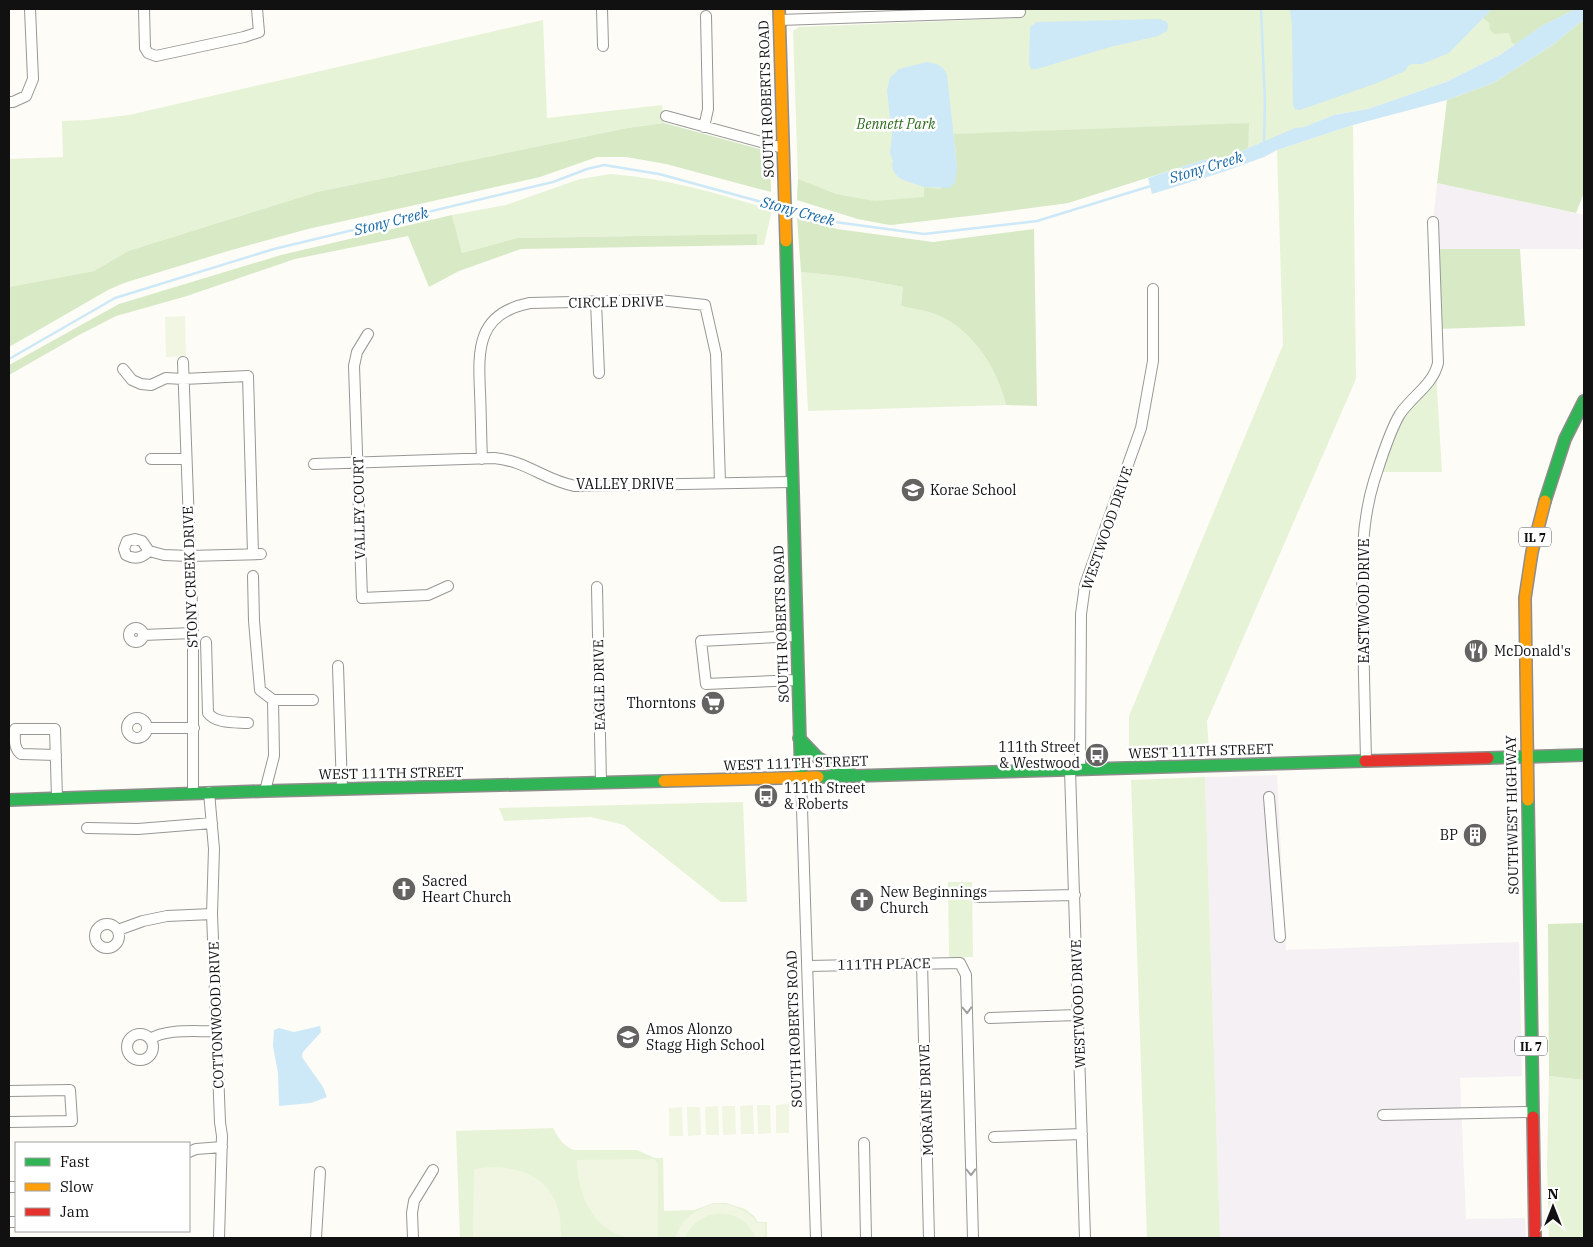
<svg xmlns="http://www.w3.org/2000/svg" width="1593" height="1247" font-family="'IBM Plex Serif',serif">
<rect width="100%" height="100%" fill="#fdfcf7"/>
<path fill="#f5f0f3" d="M1437,183l147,32v34h-150l-1,-27z
M1277,775l9,175 233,-8 3,134 -62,2 6,141 59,-1 1,20h-306l-15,-461z"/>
<path fill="#e7f3d7" d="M1020,9h556l-33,16 -43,30 -54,27 -78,27 -34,6 -30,12 -9,2 -65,27 -27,4 -135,43 -178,22 -32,-6 -61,-19 1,-21 -5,-148 6,-4 220,-9z
M543,20l4,98 115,-13 2,18 -37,5 -310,64 -189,59 -34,20 -85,16v-128l54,-2 -1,-36 25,-1 42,-5z
M1353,125l3,254 -149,342 2,31 -80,3v-39l154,-371 -6,-195z
M611,174c55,4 109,20 161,36l-8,35h-7v-11l-240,4 -55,15 -10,-38 54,-10 74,-26z
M801,272l48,5 54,10 -2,19c13,3 29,5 41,11 33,16 56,54 64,88l-198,6z
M1436,373l6,99h-65l16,-44z
M1205,777l15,461h-73l-16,-458z
M743,802l4,100h-26l-97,-77 -33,-8 -87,4 -5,-13z
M948,882h24l1,75h-24z
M1549,1076l35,4v158h-35l-2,-72z
M553,1128c5,10 10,17 20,22h64l18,8h8l1,53 30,-1 19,-7h13l19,6 9,7 4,6h9v16h-307l-4,-107z"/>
<path fill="#d8eac5" d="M1492,9h84l-33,16 -27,20 -4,-2 -3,-10 -15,1 -4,-4 -1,-7 -6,-5z
M1584,21v172l-8,20 -139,-30 10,-83 46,-17 61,-39 25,-21z
M664,123l106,29 1,40 -105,-28 -40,-7h-29l-57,20 -232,52 -80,22 -104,32 -16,7 -99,57v-60l85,-16 34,-20 189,-59 310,-64z
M1249,123l-1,25 -18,8 -27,4 -135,43 -82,11 -96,11 -32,-6 -61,-19 1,-21 38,15 38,7 50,-4v-10l16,2 17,-22 -3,-33z
M452,215l10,38 55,-15 240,-4v11l-236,4 -62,22 -30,16 -21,-51 -113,23 -108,37 -71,20 -35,18 -72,41v-10l110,-61 162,-49z
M797,218l40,11 96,13 101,-13 3,177 -31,-1c-8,-34 -31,-72 -64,-88 -12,-6 -28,-8 -41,-11l2,-19 -54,-10 -48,-5z
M1434,249h86l5,77 -88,3z
M1584,923v157l-35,-4 -1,-152z"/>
<path fill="#f0f6e1" d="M185,316l1,40 -20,1 -1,-40z
M789,1104v29h-13v-28z
M753,1105l1,29h-13l-1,-28z
M757,1105h13l1,28 -13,1z
M718,1106l1,29h-13l-1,-28z
M722,1106h13l1,28 -13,1z
M682,1107l1,29h-14v-28z
M687,1107h13l1,28 -13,1z
M654,1159l4,5v74c-9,0 -19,1 -28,0 -37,-7 -53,-44 -53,-78z
M490,1167c47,0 73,23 71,71h-88l1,-69z
M713,1204c17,-1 34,4 44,19h8v15h-9c-14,-33 -58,-32 -71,0h-10c6,-18 19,-29 38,-34z"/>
<path fill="#cde8f7" d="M1290,9h202l-43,44 -27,11h-10l-4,2 -3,5 -28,12 -77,27 -5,-1 -2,-4 -1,-79z
M1576,9h8v12l-5,2 -25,21 -61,39 -46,17 -94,25 -76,25 -13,7 -41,15 -71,22 -4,-16 55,-18 27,-4 65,-28 9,-1 30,-12 34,-6 78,-27 54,-27 43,-30z
M1160,19l7,3 1,4 -1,5 -9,5 -48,11 -73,22h-6l-2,-6 1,-36 7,-5z
M927,62c10,2 16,3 20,13l10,92 -2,16 -6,5 -25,-1 -21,-7 -5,-3 -5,-7 -1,-5 1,-4 -3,-8 2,-18 -5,-45 3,-12 9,-9z
M320,1026l1,6 -18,20 -1,5 21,30 4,10 -16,6 -32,3 -1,-33 -5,-27 1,-16 5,-2 15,4z"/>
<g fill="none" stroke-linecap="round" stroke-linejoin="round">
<path stroke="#cde8f7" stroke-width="2.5" d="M1261,9l4,93 -1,40
M790,210l45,12 89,12 113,-13 117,-36
M9,359l106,-61 159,-49 279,-67 34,-13 17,-4 55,9 121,33"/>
<g stroke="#979795" stroke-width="12">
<path id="street" d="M144,9l1,39 3,5 8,3 88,-19 15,-5 -2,-23
M602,9l1,37
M779,20l241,-8
M9,102h4l13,-6 7,-17 -3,-70
M666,116l117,32
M704,127l4,-18 -2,-93
M596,302l3,71
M368,334l-11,18 -3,14 8,232 66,-3 20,-9
M183,362l10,271v160
M123,369l9,11 9,4 10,1 15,-7 17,1 65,-3 5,178
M151,459h35
M482,459c-1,-22 -1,-44 -2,-67 -2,-43 -3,-79 50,-89l129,-3 46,5 11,49 4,129
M314,464l180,-6c33,3 50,22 81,28l217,-4
M149,551c-7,7 -14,9 -23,4l-2,-6 3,-8 8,-2 7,2 7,10 15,4 25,1 72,-2
M253,576l1,45 6,69 13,10 1,56 -9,35
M597,587l4,196
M129 635a7 7 0 1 1 14 0a7 7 0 1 1-14 0Z
M143,635l50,-2
M797,636l-96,5 5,43 92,-4
M206,642l2,71c8,11 28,9 40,10
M338,666l4,123
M273,700h40
M127 728a10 10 0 1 1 20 0a10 10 0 1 1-20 0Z
M148,728h46
M56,755l-35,-1c-8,-6 -6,-16 -6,-25h40l2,69
M1366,761c-1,-43 -2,-86 -3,-129 -1,-51 -4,-102 11,-151 7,-21 15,-49 26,-67 12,-18 33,-29 38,-51l-5,-141
M1080,769l1,-155 4,-29 56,-157 12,-67v-72
M1070,770l15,468
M801,778l15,460
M209,792l5,57 -2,65 8,208 2,14 -3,102
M1269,797l11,140
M87,828l51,1 74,-6
M977,897l98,-2
M95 936a12 12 0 1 1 24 0a12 12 0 1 1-24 0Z
M118,930l25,-9 24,-5 45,-2
M922,963l7,275
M808,966l152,-3 6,12 7,263
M990,1018l88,-3
M127 1047a13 13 0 1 1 26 0a13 13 0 1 1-26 0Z
M150,1039c18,-11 46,-7 66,-8
M9,1091l61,-1 2,31 -63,1
M1383,1115l149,-3
M994,1137l88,-3
M864,1143l2,95
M189,1152l7,-3 26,-2
M9,1187h7
M9,1222h7
M316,1238l4,-66
M413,1238l-1,-25 2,-12 19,-31"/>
</g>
<g stroke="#8e8d8b" stroke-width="14">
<path id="fast" d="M786,241l15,537
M1545,501l20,-62 19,-38
M799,738l19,20 35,17
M1488,758l96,-3
M818,777l547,-16
M9,800l256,-9 399,-10
M1528,800l5,317"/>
</g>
<g stroke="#8e8d8b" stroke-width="14">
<path id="slow" d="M779,9l7,232
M664,781l154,-4
M1528,800l-3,-202 7,-46 13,-51"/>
</g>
<g stroke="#8e8d8b" stroke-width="14">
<path id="jam" d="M1365,761l123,-3
M1533,1117l2,121"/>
</g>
<use href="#street" stroke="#fffffe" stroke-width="10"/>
<use href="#fast" stroke="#30b455" stroke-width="11"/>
<use href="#slow" stroke="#ff9f0a" stroke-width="11"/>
<use href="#jam" stroke="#e5322d" stroke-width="11"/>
</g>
<defs><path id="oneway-chevron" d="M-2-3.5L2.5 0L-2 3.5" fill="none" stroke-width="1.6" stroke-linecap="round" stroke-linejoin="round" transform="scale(1.25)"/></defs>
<g stroke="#a0a09f">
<use href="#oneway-chevron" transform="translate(967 1010) rotate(89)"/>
<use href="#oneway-chevron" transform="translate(971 1172) rotate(89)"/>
</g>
<defs>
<g id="school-disc" transform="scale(1.25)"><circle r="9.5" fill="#646362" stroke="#fff"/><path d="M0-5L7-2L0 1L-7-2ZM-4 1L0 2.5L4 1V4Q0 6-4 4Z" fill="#fff"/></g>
<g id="restaurant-disc" transform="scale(1.25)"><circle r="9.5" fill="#646362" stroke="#fff"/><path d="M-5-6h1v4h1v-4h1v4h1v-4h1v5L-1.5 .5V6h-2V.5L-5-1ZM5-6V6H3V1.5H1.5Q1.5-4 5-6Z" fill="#fff"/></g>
<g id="supermarket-disc" transform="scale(1.25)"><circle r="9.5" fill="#646362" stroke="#fff"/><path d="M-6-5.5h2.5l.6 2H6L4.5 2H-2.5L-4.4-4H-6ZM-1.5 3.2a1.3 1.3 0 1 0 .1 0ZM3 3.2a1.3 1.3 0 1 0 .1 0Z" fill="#fff"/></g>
<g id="bus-disc" transform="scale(1.25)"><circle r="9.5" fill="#646362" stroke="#fff"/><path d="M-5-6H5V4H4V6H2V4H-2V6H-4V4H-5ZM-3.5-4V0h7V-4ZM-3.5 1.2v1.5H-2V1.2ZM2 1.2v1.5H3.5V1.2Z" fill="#fff"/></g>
<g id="building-disc" transform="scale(1.25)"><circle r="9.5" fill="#646362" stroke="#fff"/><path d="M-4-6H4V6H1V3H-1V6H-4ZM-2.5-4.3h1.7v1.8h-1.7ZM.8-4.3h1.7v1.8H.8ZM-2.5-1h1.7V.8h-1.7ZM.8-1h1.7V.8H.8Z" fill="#fff"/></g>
<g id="church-disc" transform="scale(1.25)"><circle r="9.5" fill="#646362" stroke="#fff"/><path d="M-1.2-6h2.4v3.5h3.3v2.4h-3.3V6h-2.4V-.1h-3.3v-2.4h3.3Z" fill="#fff"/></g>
</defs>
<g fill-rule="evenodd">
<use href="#school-disc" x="913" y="490"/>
<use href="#restaurant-disc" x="1476" y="651"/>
<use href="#supermarket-disc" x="713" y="703"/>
<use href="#bus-disc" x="1097" y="755"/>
<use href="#bus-disc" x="766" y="796"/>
<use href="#building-disc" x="1475" y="835"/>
<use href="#church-disc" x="404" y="889"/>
<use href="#church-disc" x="862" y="900"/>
<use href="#school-disc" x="628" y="1037"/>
</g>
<g text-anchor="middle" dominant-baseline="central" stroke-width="5" stroke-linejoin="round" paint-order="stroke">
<g fill="#fff" stroke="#585858" stroke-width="1">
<rect x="1519" y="527.5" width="32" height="19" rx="4"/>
<rect x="1515" y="1036.5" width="32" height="19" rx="4"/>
</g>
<g font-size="12" font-weight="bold" fill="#111">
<text x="1535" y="537">IL 7</text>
<text x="1531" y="1046">IL 7</text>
</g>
<g font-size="14" fill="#111" stroke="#fff">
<text transform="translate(766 99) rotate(-92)">SOUTH ROBERTS ROAD</text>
<text transform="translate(616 302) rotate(-1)">CIRCLE DRIVE</text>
<text x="625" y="484">VALLEY DRIVE</text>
<text transform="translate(359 508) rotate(-91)">VALLEY COURT</text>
<text transform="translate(1107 528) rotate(-71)">WESTWOOD DRIVE</text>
<text transform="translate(190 577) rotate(-92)">STONY CREEK DRIVE</text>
<text transform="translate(1364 601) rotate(-90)">EASTWOOD DRIVE</text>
<text transform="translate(781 624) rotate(-92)">SOUTH ROBERTS ROAD</text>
<text transform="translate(599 685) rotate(-91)">EAGLE DRIVE</text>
<text transform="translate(1201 751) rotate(-2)">WEST 111TH STREET</text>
<text transform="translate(796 763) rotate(-2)">WEST 111TH STREET</text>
<text transform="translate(391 773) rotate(-1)">WEST 111TH STREET</text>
<text transform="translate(1512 815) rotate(-91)">SOUTHWEST HIGHWAY</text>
<text transform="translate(884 964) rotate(-1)">111TH PLACE</text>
<text transform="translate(1078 1004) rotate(-92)">WESTWOOD DRIVE</text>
<text transform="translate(216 1015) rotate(-92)">COTTONWOOD DRIVE</text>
<text transform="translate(794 1029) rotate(-92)">SOUTH ROBERTS ROAD</text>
<text transform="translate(926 1100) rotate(-92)">MORAINE DRIVE</text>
</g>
<g font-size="14" font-style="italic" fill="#2f6b1f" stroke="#fff">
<text x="896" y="124">Bennett Park</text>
</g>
<g font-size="14" fill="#111" stroke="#fff" text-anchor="start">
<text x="930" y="490">Korae School</text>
<text x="1494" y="651">McDonald's</text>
<text x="696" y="703" text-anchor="end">Thorntons</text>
<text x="1080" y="747" text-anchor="end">111th Street<tspan x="1080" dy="16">&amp; Westwood</tspan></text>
<text x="784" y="788">111th Street<tspan x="784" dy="16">&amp; Roberts</tspan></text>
<text x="1458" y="835" text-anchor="end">BP</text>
<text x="422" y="881">Sacred<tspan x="422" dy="16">Heart Church</tspan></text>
<text x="880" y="892">New Beginnings<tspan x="880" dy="16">Church</tspan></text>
<text x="646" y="1029">Amos Alonzo<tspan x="646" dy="16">Stagg High School</tspan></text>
</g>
<g font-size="15" font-style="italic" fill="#1768a6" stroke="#fff">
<text transform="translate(1206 167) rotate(-17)">Stony Creek</text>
<text transform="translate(798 211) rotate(15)">Stony Creek</text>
<text transform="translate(391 221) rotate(-14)">Stony Creek</text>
</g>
</g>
<rect width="1593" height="1247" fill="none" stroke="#111111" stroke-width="20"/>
<rect x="15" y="1142" width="175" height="90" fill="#ffffff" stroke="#a0a0a0"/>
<rect x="25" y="1158" width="25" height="8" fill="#30b455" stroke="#a0a0a0"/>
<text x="60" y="1167" font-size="15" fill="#111111">Fast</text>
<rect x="25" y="1183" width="25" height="8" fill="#ff9f0a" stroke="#a0a0a0"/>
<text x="60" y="1192" font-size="15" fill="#111111">Slow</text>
<rect x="25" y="1208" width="25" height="8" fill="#e5322d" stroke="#a0a0a0"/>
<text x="60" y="1217" font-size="15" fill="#111111">Jam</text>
<g transform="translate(1553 1207)" stroke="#ffffff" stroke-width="4" paint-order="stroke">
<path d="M0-4L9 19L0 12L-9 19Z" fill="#111111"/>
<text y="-8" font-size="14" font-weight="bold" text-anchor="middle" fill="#111111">N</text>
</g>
</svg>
